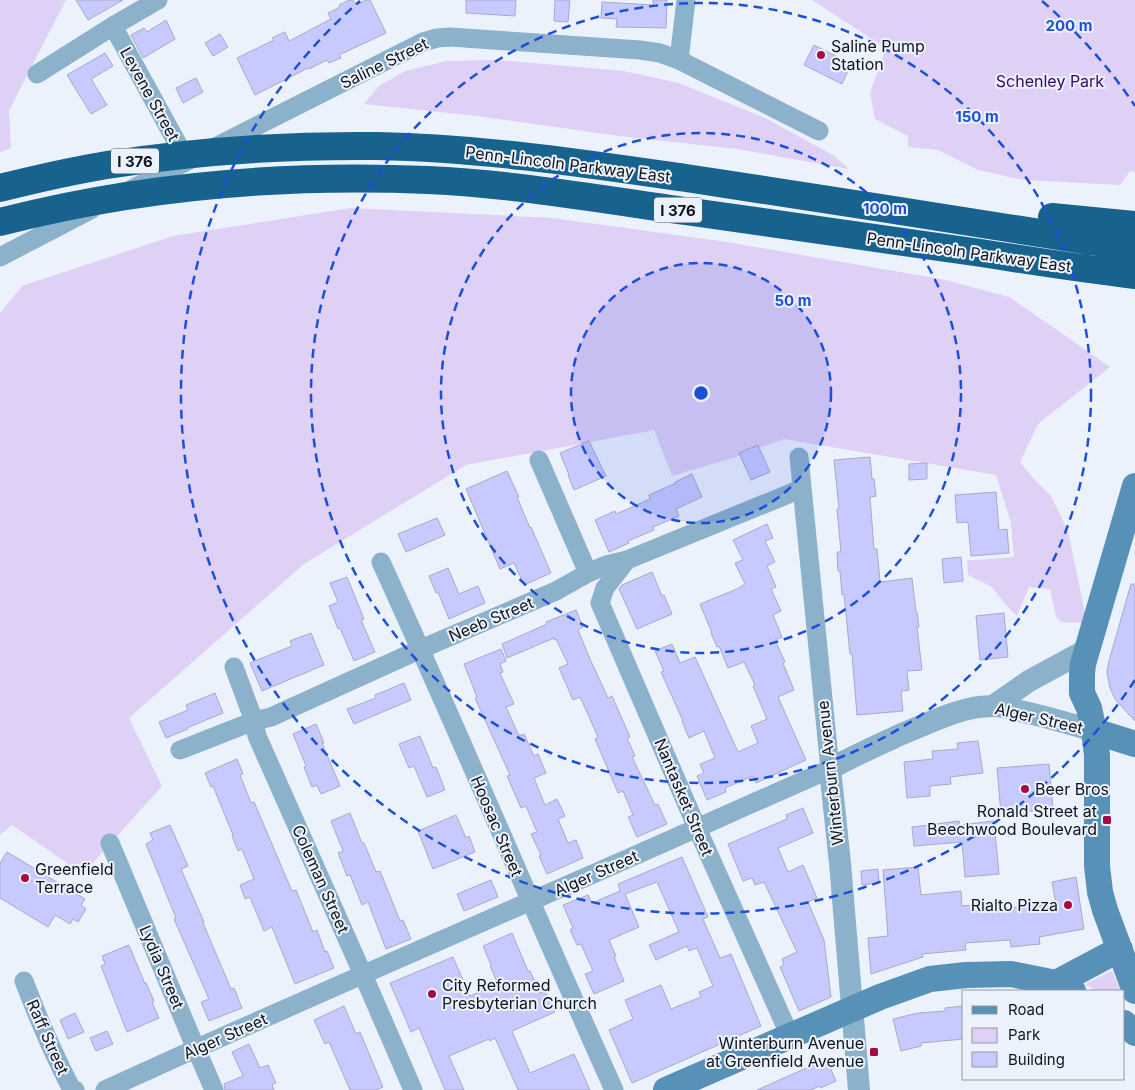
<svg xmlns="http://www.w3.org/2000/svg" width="1135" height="1090" font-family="Inter,sans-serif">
<rect width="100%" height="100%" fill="#ecf2fc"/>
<path fill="#dfd0f6" d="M0,0h66l-40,77 -17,34 2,37 -11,4z
M812,0h323v172l-5,-1 -10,14 -96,-5 -46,-10 -40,-20 -30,-3v-11l-33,-17 -5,-26 16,-45z
M498,60l126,11 55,12 86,35 68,37 16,14 -112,-20 -118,-13 -142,-20 -113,-12 15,-18 26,-15 41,-10z
M351,208l202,10 174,24 219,38 63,17 101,70 -72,57 -18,38 12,15 19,19 17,35 19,92 -26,-1 -5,-5 -6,-28 -21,-2 -12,29 -12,-12 -13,-17 -24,-12 -1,-15h10l37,-3 -3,-34 -15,-48 -212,-36 -48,18 -64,19 -18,-46 -188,35 -162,99 -175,154 33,68 -79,88 -71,-49 -12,10v-522l22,-27 151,-50z
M1112,971l9,20h-24l-12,-7z"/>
<path fill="#c7caff" stroke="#a7aac4" d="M76,0h47l-35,20z
M349,0h4l3,5 10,-5h4l16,33 -47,22 2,3 -12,5 -2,-3 -18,9 -1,-1 -53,27 -18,-37 37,-18 -2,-2 13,-6 4,9 42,-22 -3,-6 12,-6 -1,-2z
M466,0h50l-1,16 -49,-3z
M555,0h15l-2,22 -14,-1z
M653,0h14l-1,28 -50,-1 1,-8 -16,-1 1,-16 51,3z
M166,20l9,19 -32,19 -12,-23 13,-7 3,4z
M220,34l8,13 -15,9 -8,-13z
M814,45l37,19 -9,20 -38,-19z
M105,53l8,13 -22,13 16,26 -16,9 -24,-39z
M196,78l7,14 -20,11 -7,-15z
M589,441l17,35 -32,14 -6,-15h1l-9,-22z
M758,445l12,27 -19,8 -12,-27z
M870,457l2,22h2l2,17 -6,1 4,52h3l3,33 32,-4 4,34h1l2,15h-2l5,43 -15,1 2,19 -8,1 2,20 -46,4 -5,-61h-2l-6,-60 -2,1 -2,-24h-2l-1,-19h4l-4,-43h2l-5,-49z
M927,463v16l-18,1v-16z
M507,471l12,26h-2l13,31 1,-1 20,46 -27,12 -10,-22 -14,6 -34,-80z
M692,474l10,23 -26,12 3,7 -26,11 1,3 -26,11 1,2 -20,9 -14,-32 20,-9 1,3 34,-15 -1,-4 27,-12 -1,-1z
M996,492l3,38 8,-1 2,24 -38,3 -3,-34 -11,1 -2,-28z
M437,518l8,17 -39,17 -8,-18z
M767,524l6,14 -8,3 10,21 -8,4 9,21 -5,2 10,22 -8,4 9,22 -7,3 10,22 -2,1 11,27 -16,7 28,63 -50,23 -3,-7 -28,12 1,4 -19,8 -10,-24 7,-3 -4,-9 15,-6 -11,-27 -15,7 -7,-17h1l-22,-49 3,-1 -9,-20 17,-7 8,19 15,-6 43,95 20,-9 -7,-17 16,-7 -14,-33 2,-1 -11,-23 -16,6 -9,-22 -2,1 -6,-14h1l-12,-29 37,-15 8,-5 -10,-21 8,-3 -10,-20z
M961,557l2,24 -19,2 -2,-24z
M448,568l11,26 19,-8 7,17 -36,16 -11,-27 -2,1 -7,-17z
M652,572l10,24 2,-1 8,19 -35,15 -18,-40 3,-4z
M347,577l17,42 -3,1 14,32 -21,9 -14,-33 -2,1 -9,-23 9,-4 -8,-19z
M1131,584h4v137l-13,-14 -7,-8 -5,-11 -3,-16 2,-11z
M576,610l7,17 -5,3 12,29 18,39 4,-2 18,41 -3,1 8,18 -3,1 23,48 3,-1 9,20 -30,13 -9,-20 5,-2 -10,-24 -5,2 -23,-54 3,-2 -12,-27 -6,-13 -7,3 -14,-32 9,-4 -12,-25 -2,1v-2l-47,20 -5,-14 45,-20 -1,-2z
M1004,613l4,44 -28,3 -4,-44z
M311,633l13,32 -62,26 -12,-28 42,-17 -2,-5z
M501,649l5,12 -6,3 3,8 -3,1 14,31 -8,3 13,29 5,-2 10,22 4,-2 8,19 -12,5 11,27 12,-6 8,17 -7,3 10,24 8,-3 7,18 -36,16 -8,-18 2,-1 -10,-21 6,-2 -11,-26 -5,2 -14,-32 3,-1 -35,-77 2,-1 -13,-33z
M404,683l7,17 -57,24 -7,-15 29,-11 -1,-3z
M215,693l8,20 -36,15 1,1 -22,9 -7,-16 29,-12 -2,-5z
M316,724l8,19h-2l18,43 -19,8 -4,-9 -5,2 -8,-20 2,-1 -13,-32z
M420,736l13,32 3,-1 9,23 -18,7 -13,-31 -5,2 -10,-24z
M978,741l5,32 -33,4 1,7 -21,2v10l-23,2 -3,-36 29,-3 -1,-8 26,-2 -1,-6z
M237,759l6,15 -3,1 11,28 3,-1 38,89 4,-1 17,42 4,-2 8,22 2,-1 7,17 -39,16 -23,-57 -8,4 -14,-34 -5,2 -5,-14 14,-6 -12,-30 -4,2 -6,-15 1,-1 -11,-27 -9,-22 -2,1 -6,-14z
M1049,764l4,45 -52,5 -4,-46z
M803,808l10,25 -35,15 10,24 15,-7 14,33 -9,4 16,38 7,57 -32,14 -19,-44 4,-2 -2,-6 15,-7 -33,-70 -9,3 -3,-7 -9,3 -15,-37 59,-25 -1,-4z
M350,813l12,30h2l12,29 4,-1 20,50 3,-1 8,19 -25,10 -18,-47 -6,3 -12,-30 -3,1 -9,-23 5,-2 -12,-30z
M456,815l10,23 3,-2 6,16 -42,17 -15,-38z
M959,821l1,4 34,-4 5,53 -34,3 -3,-35 -48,4 -2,-19z
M170,825l18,41 -7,3 23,53 -1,1 28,66 3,-1 8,20 -33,13 -8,-19 8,-3 -35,-80 2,-1 -30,-74 7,-4 -3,-7z
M7,852l78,47 -4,6 5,4 -8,13 -5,-3 -3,5 -15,-9 -7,12 -48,-29v-35z
M682,857l26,60 -5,2 17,39 11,-4 30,72 -129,57 -23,-53 24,-11 -8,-19 36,-15 10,24 30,-12 -2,-5 14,-6 -16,-38 -8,3 -2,-5 -31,14 -7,-15 30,-13 -22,-50 -32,12 14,33 -30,13 7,16 -2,1 10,24 -30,13 -9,-20 8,-3 -12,-27 -4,1 -7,-15 3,-2 -10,-23 25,-10 4,8 28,-12 -2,-7z
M918,867l3,28 40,-4 1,15 35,-3v6l59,-5 -4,-22 24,-5 8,52 -45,8 1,7 -29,3 -1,-7 -45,3 1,7 -44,4 1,3 -52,17 -3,-36 20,-2 -5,-66z
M878,869l1,14 -17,2 -1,-14z
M491,880l7,17 -34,14 -7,-17z
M512,933l16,38h2l10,22 5,-2 10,21 -43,19 18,42 44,-19 16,36h-72l-23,-52 -5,3 -1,-2 -40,17 15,34h-19l-26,-62 -8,4 -21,-49 63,-26 17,39 28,-12 -8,-18 1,-1 -8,-19z
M129,945l16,39 1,-1 8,18 -2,1 7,16 -32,14 -26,-66 4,-2 -3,-8z
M344,1006l12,28 4,-2 23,55 -7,3h-26l-21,-48 -4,2 -11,-24z
M962,1006l2,33 -43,4v3l-20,5 -8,-32 25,-6 27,-2v-3z
M75,1013l9,19 -16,7 -8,-19z
M107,1031l6,13 -17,7 -6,-13z
M249,1044l11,24 8,-3 8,18 -4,2 2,5h-49l-1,-6 19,-8 -11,-24z
M826,1058l10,23 -15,7 -1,-2 -10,4h-53l54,-24 -1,-2z"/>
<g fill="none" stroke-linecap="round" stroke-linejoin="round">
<path stroke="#8cb1cb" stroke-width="19" d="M113,26l74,135
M679,60l7,-60
M37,74l76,-48 45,-26
M132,189l291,-147 14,-4 13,-1 190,13 20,3 19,7 140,71
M0,257l92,-48
M539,460l49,113
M627,560l-22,28 -5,15 97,225 93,208
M381,562c80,175 154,352 233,528
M234,667l20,54 3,15 111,250 45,104
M180,750l74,-29 17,-4 150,-68 135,-58 32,-18 18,-8 21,-5 174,-71
M110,843l81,194 23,53
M24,981c14,37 29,72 47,107l4,2
M105,1090c141,-65 284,-127 426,-189 100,-43 199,-88 299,-132l-31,-312"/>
<path stroke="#8cb1cb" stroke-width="22" d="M993,706l36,-25 59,-32
M859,1090l-19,-227 -10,-94c23,-13 48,-24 72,-35 29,-12 60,-28 91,-28 11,0 21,3 31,6 23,5 47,12 70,19"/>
<path stroke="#5791b7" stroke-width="26" d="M1135,486l-52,178 -1,10v19l7,15 5,23 3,24v111l3,26 5,18 30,81
M1094,731l41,13
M1056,983l64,-34
M1124,1023l11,10
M666,1090l214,-93 50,-18 36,-4 45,-1 45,9 17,8"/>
<path stroke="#17638d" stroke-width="28" d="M0,188c36,-9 71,-17 107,-23 89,-14 180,-20 270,-19 104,2 205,17 309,32 150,22 299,47 449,70
M1052,217l83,8
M0,222c139,-36 285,-48 428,-42 86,4 172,19 257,31 99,14 197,28 296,42 51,8 103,16 154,22"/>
</g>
<circle cx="701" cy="393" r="130" fill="#1d4ed8" fill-opacity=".12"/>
<g fill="none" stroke="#1d4ed8" stroke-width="2.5" stroke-dasharray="9 6">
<circle cx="701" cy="393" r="130"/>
<circle cx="701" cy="393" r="260"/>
<circle cx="701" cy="393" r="390"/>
<path d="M1135 680A520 520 0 1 1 360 1M1042 1A520 520 0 0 1 1135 106"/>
</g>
<g fill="#a30a47" stroke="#ecf2fc" stroke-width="2">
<circle cx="821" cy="55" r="5"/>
<circle cx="1025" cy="789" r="5"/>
<rect x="1102" y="815" width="10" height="10" rx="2.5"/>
<circle cx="25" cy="878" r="5"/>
<circle cx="1068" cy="905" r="5"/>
<circle cx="432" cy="994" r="5"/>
<rect x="869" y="1047" width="10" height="10" rx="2.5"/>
</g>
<g text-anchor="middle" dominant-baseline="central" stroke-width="4" stroke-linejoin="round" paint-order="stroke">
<g fill="#ecf2fc" stroke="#51565f" stroke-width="1">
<rect x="111" y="148.5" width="48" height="25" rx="4"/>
<rect x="654" y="197.5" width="48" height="25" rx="4"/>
</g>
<g font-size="15" font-weight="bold" fill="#0e131c">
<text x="135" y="161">I 376</text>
<text x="678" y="210">I 376</text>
</g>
<g font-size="16" fill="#0e131c" stroke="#ecf2fc" text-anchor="start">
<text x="831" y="46">Saline Pump<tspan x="831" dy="18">Station</tspan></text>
<text x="1035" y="789">Beer Bros</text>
<text x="1097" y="811" text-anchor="end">Ronald Street at<tspan x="1097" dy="18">Beechwood Boulevard</tspan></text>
<text x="35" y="869">Greenfield<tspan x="35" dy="18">Terrace</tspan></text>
<text x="1058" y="905" text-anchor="end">Rialto Pizza</text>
<text x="442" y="985">City Reformed<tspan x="442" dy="18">Presbyterian Church</tspan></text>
<text x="864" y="1043" text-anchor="end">Winterburn Avenue<tspan x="864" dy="18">at Greenfield Avenue</tspan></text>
</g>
<g font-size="16" fill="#0e131c" stroke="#ecf2fc">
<text transform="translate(384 63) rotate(-26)">Saline Street</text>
<text transform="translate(150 94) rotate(61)">Levene Street</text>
<text transform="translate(568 164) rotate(7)">Penn-Lincoln Parkway East</text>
<text transform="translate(969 252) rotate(8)">Penn-Lincoln Parkway East</text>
<text transform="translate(491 619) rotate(-23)">Neeb Street</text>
<text transform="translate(1039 718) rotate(13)">Alger Street</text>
<text transform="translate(830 773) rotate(-96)">Winterburn Avenue</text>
<text transform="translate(684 797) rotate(67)">Nantasket Street</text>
<text transform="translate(497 826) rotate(67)">Hoosac Street</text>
<text transform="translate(596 873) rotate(-24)">Alger Street</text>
<text transform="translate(321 879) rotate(66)">Coleman Street</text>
<text transform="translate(162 967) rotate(67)">Lydia Street</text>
<text transform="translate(225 1036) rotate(-24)">Alger Street</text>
<text transform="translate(48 1037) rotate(66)">Raff Street</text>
</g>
<g font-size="16" fill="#3c0067" stroke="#ecf2fc">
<text x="1050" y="81">Schenley Park</text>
</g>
</g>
<circle cx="701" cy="393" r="8" fill="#1d4ed8" stroke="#ecf2fc" stroke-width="2.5"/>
<g font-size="15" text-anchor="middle" font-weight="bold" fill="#1d4ed8" stroke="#ecf2fc" stroke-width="4" stroke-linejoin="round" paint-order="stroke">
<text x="1069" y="31">200 m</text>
<text x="977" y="122">150 m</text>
<text x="885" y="214">100 m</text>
<text x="793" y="306">50 m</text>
</g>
<rect x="962" y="990" width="162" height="90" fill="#ecf2fc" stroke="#9399a2"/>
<rect x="972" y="1006" width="25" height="8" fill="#5791b7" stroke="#9399a2"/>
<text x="1008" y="1015" font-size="15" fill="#0e131c">Road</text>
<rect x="972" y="1028" width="25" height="15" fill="#dfd0f6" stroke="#9399a2"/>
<text x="1008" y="1040" font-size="15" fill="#0e131c">Park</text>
<rect x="972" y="1052" width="25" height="15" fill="#c7caff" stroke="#9399a2"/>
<text x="1008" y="1065" font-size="15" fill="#0e131c">Building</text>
</svg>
